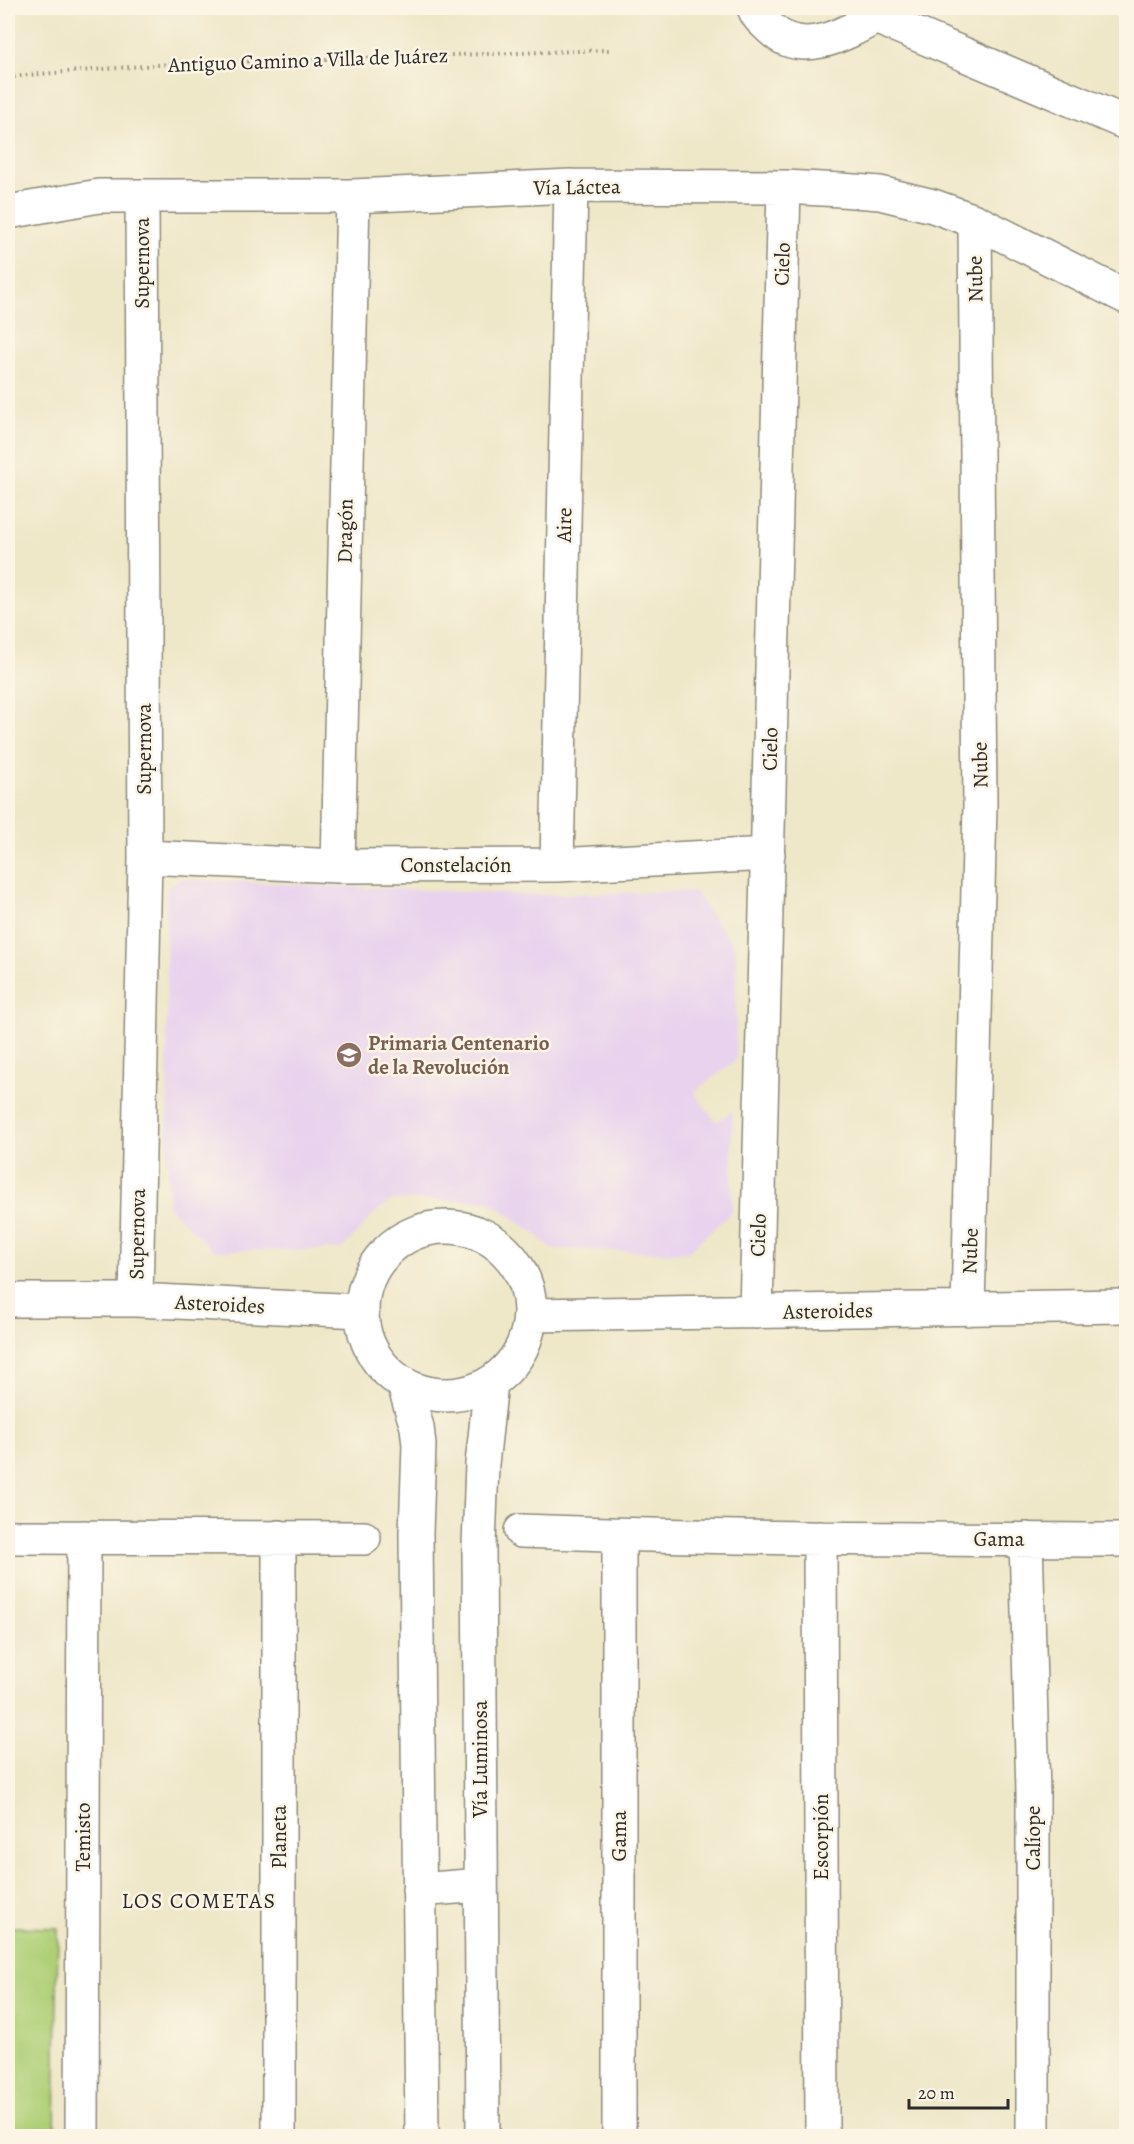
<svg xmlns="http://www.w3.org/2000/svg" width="1134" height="2144" font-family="Alegreya,serif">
<rect width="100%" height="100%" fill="#fcf5e5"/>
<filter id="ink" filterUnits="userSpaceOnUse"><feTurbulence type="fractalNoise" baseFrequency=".0167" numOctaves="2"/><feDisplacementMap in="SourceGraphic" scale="12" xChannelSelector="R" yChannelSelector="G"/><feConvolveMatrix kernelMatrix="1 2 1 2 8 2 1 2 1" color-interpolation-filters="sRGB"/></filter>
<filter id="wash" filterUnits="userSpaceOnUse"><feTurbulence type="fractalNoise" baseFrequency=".008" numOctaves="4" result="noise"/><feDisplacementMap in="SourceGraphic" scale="24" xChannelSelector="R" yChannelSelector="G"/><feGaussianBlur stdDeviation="1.35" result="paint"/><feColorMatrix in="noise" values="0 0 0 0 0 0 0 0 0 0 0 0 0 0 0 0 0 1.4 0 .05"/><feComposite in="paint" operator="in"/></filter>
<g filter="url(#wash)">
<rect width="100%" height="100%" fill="#eee7c8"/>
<path fill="#e8d2ee" d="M181,879l346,16 167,-4 42,58v111l-42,32 22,30 16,-11v101l-46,41 -134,-4 -17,-16 -46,-32 -97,-1 -16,12 -34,37 -128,2 -46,-45 -2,-297 1,-22z"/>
<path fill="#aecf76" stroke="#6c7d50" stroke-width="1.5" d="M8,1927l50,1 -3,208h-47z"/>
</g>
<g filter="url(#ink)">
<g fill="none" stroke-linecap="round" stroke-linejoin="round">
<g stroke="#8c897a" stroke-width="36">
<path id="minor" d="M754,8c3,9 10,14 17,21 31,30 74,5 105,-12
M861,8l15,9 250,106
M8,212l91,-16h254l218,-10 213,1 57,3 39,3 53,13 42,15 151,76
M145,857l193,9 219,-1 211,-11
M557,865l14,-679
M338,866l15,-670
M362 1311a84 84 0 1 1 168 0a84 84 0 1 1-168 0Z
M8,1300h128l225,11
M136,1300l9,-443 -3,-660
M968,1309l12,-504 -5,-584
M756,1312c10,-375 18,-750 28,-1125
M530,1315l596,-9
M404,1385l13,42 2,18 -3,88 6,603
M521,1531c202,8 404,8 605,9
M8,1537l356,1
M820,1538l2,598
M1026,1539l7,254v343
M419,1890l62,-5
M82,2136l2,-599
M279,2136v-599
M483,2136l-4,-590 3,-82 9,-81
M619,2136v-601"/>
</g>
<path stroke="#8c897a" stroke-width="4" stroke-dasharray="1.5 4.5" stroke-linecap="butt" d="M8,78l19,-3 143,-11 439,-14"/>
<use href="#minor" stroke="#fff" stroke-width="33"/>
</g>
</g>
<defs>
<g id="school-disc" transform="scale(1.35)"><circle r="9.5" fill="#8d6e63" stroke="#fcf5e5"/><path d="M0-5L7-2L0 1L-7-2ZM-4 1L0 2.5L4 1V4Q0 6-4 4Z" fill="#fff"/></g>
</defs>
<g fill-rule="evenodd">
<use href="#school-disc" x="349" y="1055"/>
</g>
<g text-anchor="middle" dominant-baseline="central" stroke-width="5" stroke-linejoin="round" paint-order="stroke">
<g font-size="21" fill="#2b2b2b" stroke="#fcf5e5">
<text transform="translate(308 60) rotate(-2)">Antiguo Camino a Villa de Juárez</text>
<text transform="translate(577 187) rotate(-1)">Vía Láctea</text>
<text transform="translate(142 263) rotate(-90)">Supernova</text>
<text transform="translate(782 264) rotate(-88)">Cielo</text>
<text transform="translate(975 279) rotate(-91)">Nube</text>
<text transform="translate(564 525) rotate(-89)">Aire</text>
<text transform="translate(345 531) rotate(-89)">Dragón</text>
<text transform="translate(144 749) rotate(-90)">Supernova</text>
<text transform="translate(770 749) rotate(-89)">Cielo</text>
<text transform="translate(980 765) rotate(-91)">Nube</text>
<text x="456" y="865">Constelación</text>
<text transform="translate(137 1234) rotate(-89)">Supernova</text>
<text transform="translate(758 1235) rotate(-88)">Cielo</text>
<text transform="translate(970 1251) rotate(-88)">Nube</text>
<text transform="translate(220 1304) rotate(3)">Asteroides</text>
<text transform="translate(828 1311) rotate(-1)">Asteroides</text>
<text x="999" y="1539">Gama</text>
<text transform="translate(480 1759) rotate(-90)">Vía Luminosa</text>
<text transform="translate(619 1836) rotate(-90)">Gama</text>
<text transform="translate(83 1837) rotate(-90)">Temisto</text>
<text transform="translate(279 1837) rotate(-90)">Planeta</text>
<text transform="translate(821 1837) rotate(-90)">Escorpión</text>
<text transform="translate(1033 1838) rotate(-90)">Calíope</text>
</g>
<g font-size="21" font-weight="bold" fill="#785e54" stroke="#fcf5e5" text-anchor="start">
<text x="368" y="1043">Primaria Centenario<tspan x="368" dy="24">de la Revolución</tspan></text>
</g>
<g font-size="22" letter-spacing="1.5" fill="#2b2b2b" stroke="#fcf5e5">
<text x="199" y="1901">LOS COMETAS</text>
</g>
</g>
<rect width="1134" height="2144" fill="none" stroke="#fcf5e5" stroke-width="30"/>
<path d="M909 2099v9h99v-9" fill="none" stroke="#2b2b2b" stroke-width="3"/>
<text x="918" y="2099" font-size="18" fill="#2b2b2b" stroke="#fcf5e5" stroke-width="4.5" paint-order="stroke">20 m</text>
</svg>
